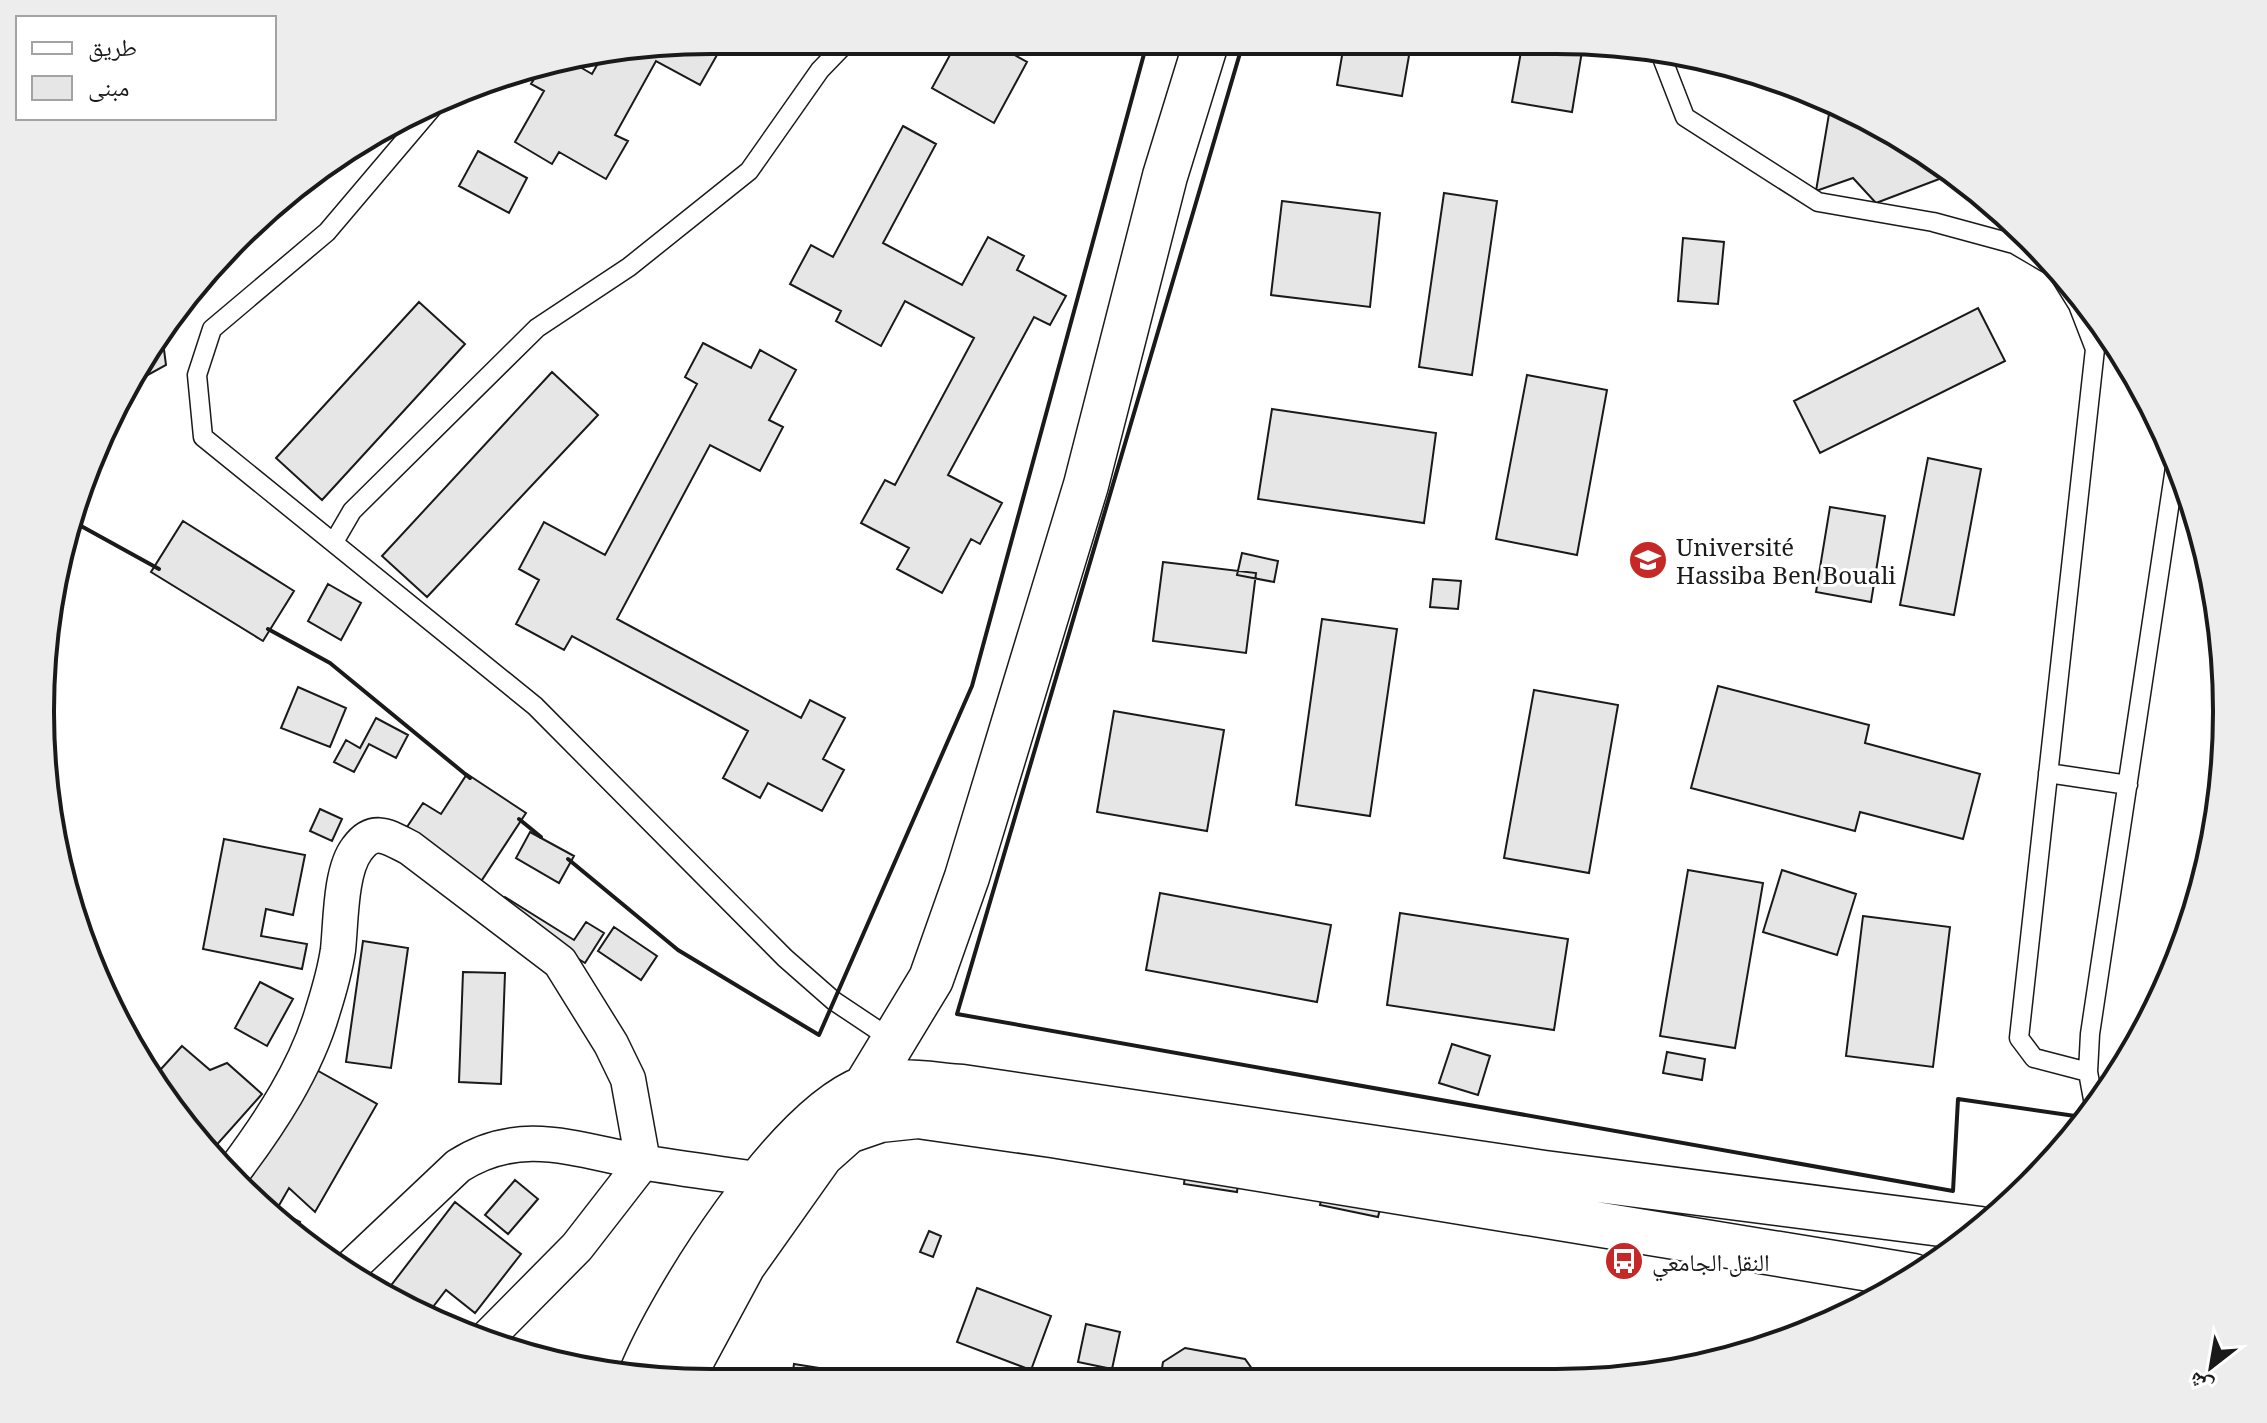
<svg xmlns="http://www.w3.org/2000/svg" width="2267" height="1423" font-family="'Noto Serif','Noto Naskh Arabic',serif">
<rect width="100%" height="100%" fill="#fff"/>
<path fill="#e6e6e6" stroke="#1a1a1a" stroke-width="2" d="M707,41l14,7 -21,37 -44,-24 -41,74 13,6 -22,38 -47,-27 -7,12 -37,-22 29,-51 -13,-7 10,-16 32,-5 19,11 9,-16z
M957,42h60l-6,11 16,9 -33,61 -62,-35z
M1344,44h67l-9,52 -65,-11z
M1516,45h67l-11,67 -60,-10 10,-56z
M1831,102l124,71 -79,30 -23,-25 -37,13z
M903,126l33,18 -53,99 79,42 26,-48 36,19 -7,14 49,26 -16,29 -16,-8 -86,158 54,28 -22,41 -9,-5 -29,54 -45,-24 12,-21 -48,-25 24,-43 10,5 79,-147 -69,-37 -24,45 -45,-25 5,-10 -51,-27 21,-39 22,12z
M478,151l49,27 -18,35 -50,-27z
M1444,193l53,8 -25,174 -53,-8z
M1282,201l98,12 -10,94 -99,-12z
M1683,238l41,4 -6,62 -40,-3z
M419,302l46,42 -143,156 -46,-42z
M1978,308l27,53 -185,92 -26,-52z
M162,334l4,31 -29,16z
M703,343l48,25 9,-18 36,20 -27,50 14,7 -23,44 -50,-26 -93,174 184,99 9,-18 35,18 -22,41 21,11 -22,41 -54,-28 -8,15 -37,-20 25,-47 -176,-95 -8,14 -48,-26 23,-44 -20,-11 25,-47 61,33 92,-171 -12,-7z
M552,372l46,43 -171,182 -45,-41z
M1527,375l80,15 -30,165 -81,-16z
M1272,409l164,24 -12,90 -166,-24z
M1928,458l53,11 -27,146 -54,-10z
M1830,507l55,9 -14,86 -55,-10z
M183,521l111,70 -31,50 -112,-69z
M1242,553l36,8 -4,21 -37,-7z
M1163,562l93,11 -10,80 -93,-12z
M1433,579l28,2 -3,28 -28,-2z
M328,584l33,19 -20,37 -33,-19z
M1322,619l75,10 -27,187 -74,-11z
M1718,686l151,39 -4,18 115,31 -17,65 -103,-27 -5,19 -164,-43z
M298,687l48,21 -16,39 -49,-19z
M1534,690l84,15 -29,168 -85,-15z
M1114,711l110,19 -17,101 -110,-19z
M376,718l32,17 -12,23 -27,-14 -15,28 -20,-10 12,-22 14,8z
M467,774l59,39 -48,73 -77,-50 22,-33 18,11z
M320,809l22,10 -10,22 -22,-10z
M530,832l44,24 -15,27 -43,-25z
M224,839l81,16 -12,60 -27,-6 -5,27 46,8 -5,25 -99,-20z
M1688,870l75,13 -28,165 -75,-12z
M1782,870l74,24 -19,61 -74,-23z
M1160,893l171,32 -14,77 -171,-32z
M505,897l69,43 12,-18 18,11 -19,30 -88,-54z
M1400,913l168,26 -14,91 -167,-25z
M1863,916l87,11 -17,140 -87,-11z
M614,927l43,29 -16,24 -43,-29z
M363,941l45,7 -17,120 -45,-6z
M463,972l42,1 -4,111 -42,-2z
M260,982l33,17 -26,47 -32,-18z
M1452,1044l38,12 -12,39 -39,-12z
M182,1046l28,24 17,-7 35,31 -49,55 -62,-69z
M1667,1052l38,7 -3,21 -39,-7z
M304,1063l73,41 -62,108 -26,-24 -15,26 -35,-38z
M1186,1167l53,8 -2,17 -53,-8z
M515,1180l23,19 -30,35 -23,-19z
M1324,1188l58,13 -4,16 -58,-12z
M455,1202l66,52 -46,59 -29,-23 -20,26 -40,-24z
M286,1215l14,7 -7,12 -13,-14z
M929,1231l12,5 -8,21 -13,-5z
M977,1288l74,28 -20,54 -74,-28z
M1086,1324l34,8 -8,37 -34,-7z
M1185,1348l60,11 15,21h-100l3,-18z
M794,1364l70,11 -1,3h-71z
M1344,1373l43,7v1l-52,-1z"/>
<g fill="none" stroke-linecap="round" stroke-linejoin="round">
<g stroke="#1a1a1a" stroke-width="21">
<path id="lane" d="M1659,50l26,67 133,85 115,20 81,22 41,24 23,37 17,44 -76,689 15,20 54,14 2,-38 86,-573
M433,107l-106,125 -115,97 -15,46 6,62 332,269 250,252 49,43 60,40
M334,542l18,-31 185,-183 92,-61 120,-96 71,-101 28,-29
M2048,773l80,12
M2088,1072l7,38"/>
</g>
<g stroke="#1a1a1a" stroke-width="37">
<path id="street" d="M234,1171c36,-48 72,-102 89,-161 6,-19 12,-40 15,-60 3,-27 2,-79 19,-101 17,-24 33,-11 53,-1l150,114 51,82 17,35 15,83 -66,85 -92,93
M348,1270l110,-104c62,-40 118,-16 184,-4 40,7 81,12 121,18l17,7"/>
</g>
<g stroke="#1a1a1a" stroke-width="47">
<path id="secondary" d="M858,1105l7,-17 66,-109 36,-102 119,-392 79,-309 41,-133
M640,1377c31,-78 146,-259 225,-289 29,-11 67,-3 97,-1l582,86 436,56
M682,1378l61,-113 78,-110 27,-24 32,-11 38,-4 134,19 861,141"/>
</g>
<use href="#lane" stroke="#fff" stroke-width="18"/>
<use href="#street" stroke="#fff" stroke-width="34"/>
<use href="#secondary" stroke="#fff" stroke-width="44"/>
<path stroke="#1a1a1a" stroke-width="4" d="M1243,43l-286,971 996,177 5,-92 131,19
M72,521l87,48
M268,629l62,34 140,115
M519,819l22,18
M568,859l110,91 141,85 153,-349 175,-643"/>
</g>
<defs>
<g id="university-disc" transform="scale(2)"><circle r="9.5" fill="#c62828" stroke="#fff"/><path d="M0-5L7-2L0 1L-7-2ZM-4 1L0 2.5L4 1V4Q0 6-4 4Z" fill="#fff"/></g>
<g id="bus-disc" transform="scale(2)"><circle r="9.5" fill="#c62828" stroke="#fff"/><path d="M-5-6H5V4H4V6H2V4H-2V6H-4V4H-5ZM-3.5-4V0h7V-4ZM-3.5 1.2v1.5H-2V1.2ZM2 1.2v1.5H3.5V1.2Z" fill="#fff"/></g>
</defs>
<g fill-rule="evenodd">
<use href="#university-disc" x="1648" y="560"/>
<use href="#bus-disc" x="1624" y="1261"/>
</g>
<g text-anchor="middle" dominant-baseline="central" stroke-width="6" stroke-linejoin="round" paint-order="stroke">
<g font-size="24" fill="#1a1a1a" stroke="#fff" text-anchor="start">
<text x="1676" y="546">Université<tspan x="1676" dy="28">Hassiba Ben Bouali</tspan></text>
<text x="1652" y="1261">النقل الجامعي</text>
</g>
</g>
<path d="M0 0H2267V1423H0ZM711 54H1556A657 657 0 0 1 2213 711V712A657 657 0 0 1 1556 1369H711A657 657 0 0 1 54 712V711A657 657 0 0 1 711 54Z" fill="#ededed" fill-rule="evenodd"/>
<path fill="none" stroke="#1a1a1a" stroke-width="4" d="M711 54H1556A657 657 0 0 1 2213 711V712A657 657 0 0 1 1556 1369H711A657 657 0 0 1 54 712V711A657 657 0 0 1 711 54Z"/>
<rect x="16" y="16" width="260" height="104" fill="#ffffff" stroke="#a3a3a3" stroke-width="2"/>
<rect x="32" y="42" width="40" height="12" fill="#ffffff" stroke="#a3a3a3" stroke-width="2"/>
<text x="88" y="56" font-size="24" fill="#1a1a1a">طريق</text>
<rect x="32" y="76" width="40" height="24" fill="#e6e6e6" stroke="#a3a3a3" stroke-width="2"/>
<text x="88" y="96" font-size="24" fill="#1a1a1a">مبنى</text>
<g transform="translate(2211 1367) rotate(211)" stroke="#ffffff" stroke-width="6" paint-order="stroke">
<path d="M0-6L14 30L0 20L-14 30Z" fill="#1a1a1a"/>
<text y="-12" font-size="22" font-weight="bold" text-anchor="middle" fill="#1a1a1a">ش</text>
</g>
</svg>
